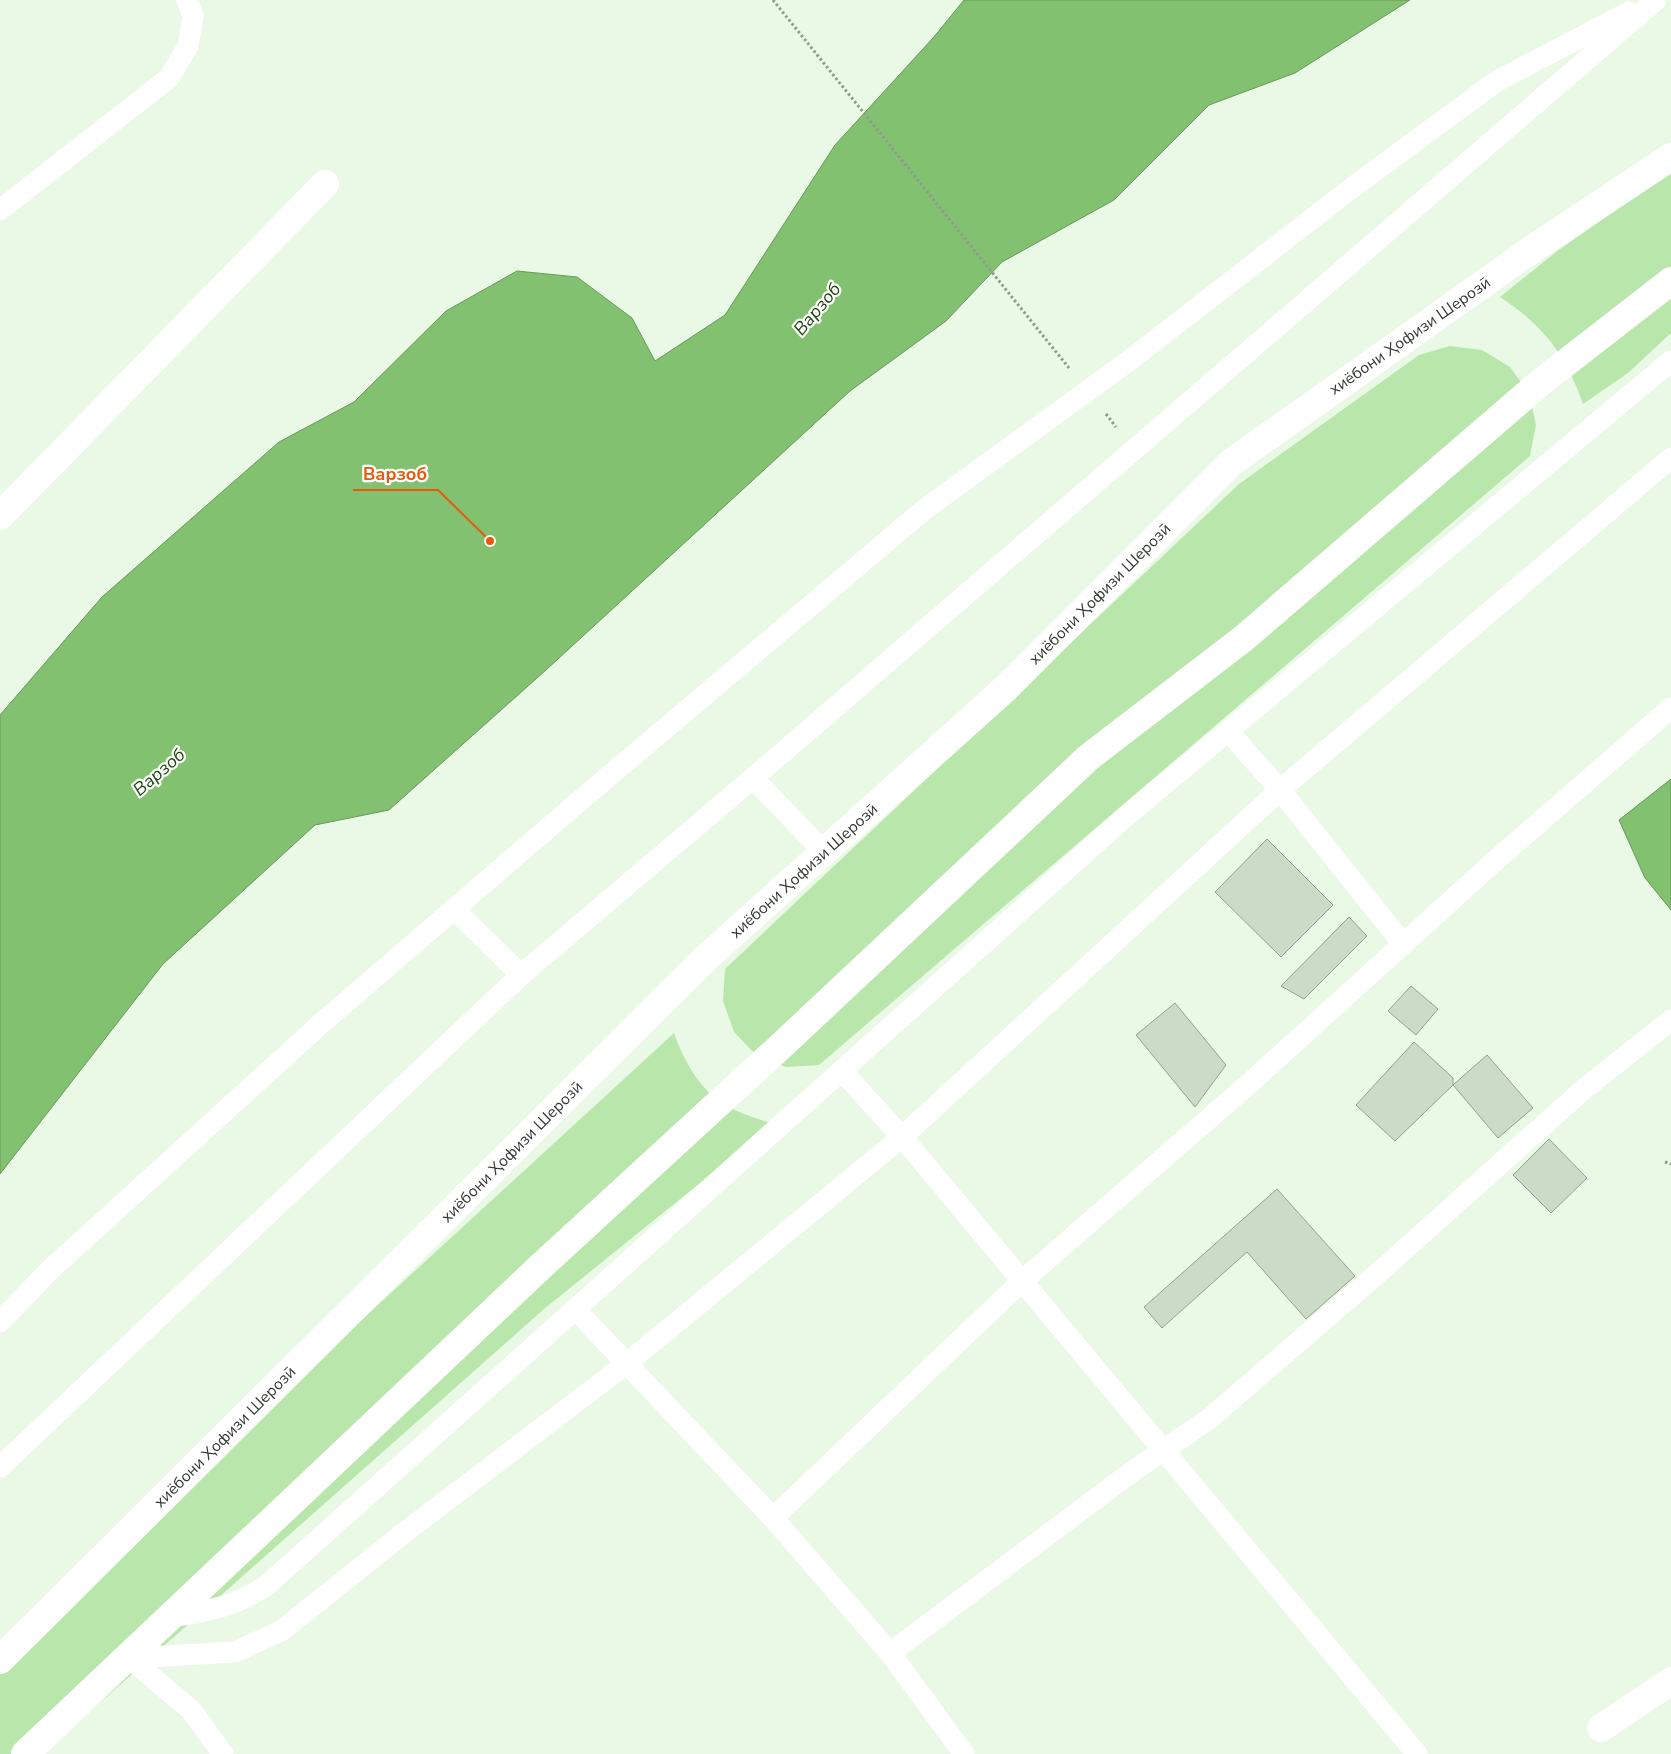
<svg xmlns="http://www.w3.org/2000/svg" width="1671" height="1754" font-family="'Nunito Sans',sans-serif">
<rect width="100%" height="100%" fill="#eaf9e6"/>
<path fill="#b8e6ab" d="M1671,171v162l-43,40 -45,31c-17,-49 -40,-79 -83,-107l56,-45z
M1450,346l32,4 28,17 19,26 7,32 -6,31 -711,609 -33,2 -30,-12 -22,-23 -11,-31 2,-32 514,-485 180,-129z
M674,1033c9,26 25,55 48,70 15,10 34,15 51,21l-229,185 -502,445h-42v-94l245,-233z"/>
<path fill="#82c170" stroke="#6a985d" d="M964,0h446l-115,73 -86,32 -95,95 -112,62 -56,59 -96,70 -304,279 -157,140 -74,15 -152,139 -163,210v-459l102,-118 177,-155 75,-40 92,-91 71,-40 60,6 55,41 23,43 70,-46 110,-170 98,-107z
M1671,779v131l-26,-32 -26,-58z"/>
<path fill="#ccdac8" stroke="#93a08f" d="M1267,839l66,66 -52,52 -66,-65z
M1349,917l18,19 -63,63 -23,-13z
M1411,986l27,23 -22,26 -28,-24z
M1175,1003l51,62 -31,42 -59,-72z
M1414,1042l39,36v7l-58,56 -39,-36z
M1487,1055l46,53 -35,30 -45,-53z
M1549,1139l38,39 -36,35 -38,-38z
M1277,1189l78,87 -49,43 -59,-67 -85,76 -18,-21z"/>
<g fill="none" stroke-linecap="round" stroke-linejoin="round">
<path stroke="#909b8e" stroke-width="3" stroke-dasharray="2.5 2.5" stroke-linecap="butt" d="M773,0l296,368
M1106,414l10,13
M1665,1162l6,2"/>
<path stroke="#fff" stroke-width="21" d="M0,210l169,-132 19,-32 5,-30 -6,-16
M1228,731l52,59 123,154
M753,778l71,74
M454,909l67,66
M842,1071l60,66 515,617
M575,1309l198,209 117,135 74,101
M0,1322l51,-53 273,-248 259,-223 342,-289 205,-149 223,-173 144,-106 132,-69
M0,1467l521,-492 232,-197 903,-778
M773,1518l248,-236 230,-200 246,-223 174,-151
M171,1617c37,-6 63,-10 95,-31l859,-769 546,-456
M890,1653l243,-182 76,-52 167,-144 208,-186 87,-69
M129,1658l106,-6 46,-21 128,-102 217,-165 276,-227 378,-347 391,-332
M129,1658l62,52 32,44"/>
<path stroke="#fff" stroke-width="28" d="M0,516l325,-332
M1601,1728l70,-47"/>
<path stroke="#fff" stroke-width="28" d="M0,1660l705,-701 301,-271 226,-226 302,-214 137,-91
M25,1754l513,-485 243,-223 308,-289 155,-119 297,-256 130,-101"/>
</g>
<g text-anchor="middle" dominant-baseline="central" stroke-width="4.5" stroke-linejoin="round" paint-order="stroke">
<g font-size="16" fill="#333932" stroke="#fff">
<text transform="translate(1410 336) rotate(-35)">хиёбони Ҳофизи Шерозӣ</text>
<text transform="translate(1100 594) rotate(-45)">хиёбони Ҳофизи Шерозӣ</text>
<text transform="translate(804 871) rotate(-42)">хиёбони Ҳофизи Шерозӣ</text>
<text transform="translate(512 1152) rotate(-45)">хиёбони Ҳофизи Шерозӣ</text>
<text transform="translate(225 1437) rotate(-45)">хиёбони Ҳофизи Шерозӣ</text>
</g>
<g font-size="18" font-style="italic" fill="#1e4711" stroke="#fff">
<text transform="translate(817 309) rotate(-50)">Варзоб</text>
<text transform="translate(159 772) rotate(-41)">Варзоб</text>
</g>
</g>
<path fill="none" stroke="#e8590c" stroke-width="2" d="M490 541L438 490H353"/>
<circle fill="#e8590c" stroke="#fff" stroke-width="2" cx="490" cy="541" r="5"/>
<g font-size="18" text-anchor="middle" font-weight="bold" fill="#e8590c" stroke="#fff" stroke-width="4.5" stroke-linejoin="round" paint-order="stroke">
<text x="395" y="480">Варзоб</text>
</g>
</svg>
